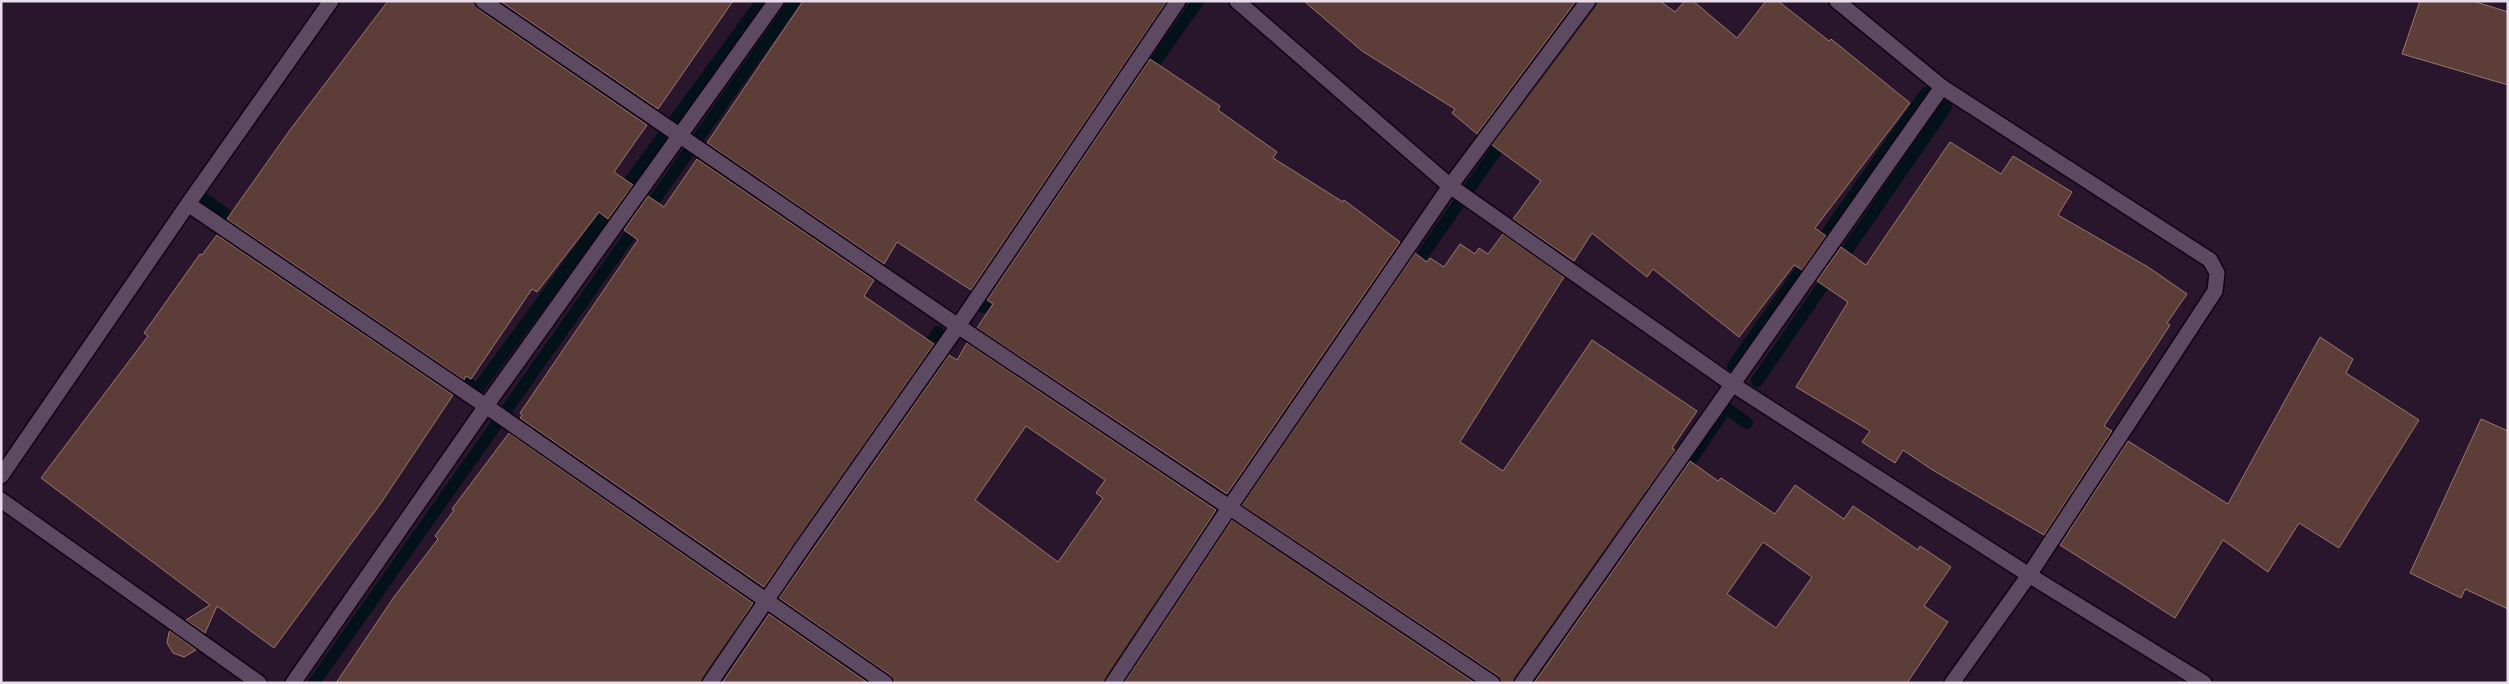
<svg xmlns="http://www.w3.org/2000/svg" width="2509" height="684" font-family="'DejaVu Sans',sans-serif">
<rect width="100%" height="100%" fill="#29162c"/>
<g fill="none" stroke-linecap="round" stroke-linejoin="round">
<path stroke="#031219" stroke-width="12" d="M1146,75l52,-74
M200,196l41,29
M1412,270l95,-135
M983,307l13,-19
M411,344l66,46 285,-389
M921,356l17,-24
M1733,366l193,-273
M1757,381l189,-274
M1682,474l44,-66 21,15
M314,683l481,-682"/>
</g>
<path fill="#5d3d37" stroke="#9c7770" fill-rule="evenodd" d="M388,1h86l4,8 169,116 -33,47 19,13 -25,34 -9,-7 -62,80 -5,-3 -61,90 -5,-3 -2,4 -237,-161 63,-89z
M500,1h233l-75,108z
M803,1h364l-196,289 -74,-48 -13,22 -177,-121z
M1304,1h272l-99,133 -25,-21 3,-4 -93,-58z
M1597,1h63l15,11 10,-11h8l44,37 29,-37h12l51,40 2,-2 79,64 -95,125 11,8 -24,34 -8,-5 -55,72 -86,-68 -6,8 -55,-44 -18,28 -61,-42 28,-38 -49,-36z
M2420,1h53l35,11v73l-106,-31z
M1150,59l70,47 -2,4 59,42 -4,6 70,44 1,-2 56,42 -173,252 -250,-166 16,-24 -6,-4z
M1950,142l51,32 12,-18 59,36 -14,23 90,52 39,27 -20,29 3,2 -66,101 8,5 -68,104 -113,-66 -28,-19 -8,13 -33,-21 8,-11 -74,-44 52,-85 -31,-21 24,-34 25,18z
M697,159l177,121 -10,16 70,48 -170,243 -244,-169 2,-3 -2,-2 118,-173 -14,-10 24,-34 16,11z
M1503,234l61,43 -104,165 43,29 89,-131 105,71 -25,37 3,2 -162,233h-12l-4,-8 -255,-170 173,-252 12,9 3,-4 14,9 16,-23 15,10 4,-6 9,6z
M217,235l236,160 -72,108 -107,145 -57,-42 -12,27 -19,-13 24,-15 -169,-127 107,-142 -4,-3 56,-79 2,1z
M2320,337l33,22 -7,14 73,47 -80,128 -40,-25 -31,49 -45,-32 -48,78 -115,-73 68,-104 100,63z
M967,343l249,167 -112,173h-210l-4,-8 -111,-77 170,-243 8,5zM1026,426l79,54 -9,13 7,5 -45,64 -83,-62z
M2481,419l27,12v178l-43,-20 -4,9 -51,-25z
M509,433l244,170 -52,80h-365l58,-86 44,-58 -3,-3 19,-26 -2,-1z
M1690,461l28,20 3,-3 54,36 20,-29 49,34 9,-13 65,44 2,-4 31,21 -27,39 24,16 -41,61h-373zM1763,542l49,35 -36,51 -49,-34z
M1232,520l243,163h-351z
M769,614l99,69h-146z
M169,632l1,-1 26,19 -12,7 -11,-4 -6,-10z"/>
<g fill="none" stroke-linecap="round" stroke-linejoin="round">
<g stroke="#110314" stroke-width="18">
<path id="street" d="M483,1l475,325 534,357
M1237,1l213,185 282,198 297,191 175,108
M1837,1l105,86 268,173 7,13 -2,18 -186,284 -77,108
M188,204l298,202 399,277
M1,476l187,-272 143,-203
M1,500l258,183
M293,683l193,-277 290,-405
M710,683l92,-135 156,-222 220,-325
M1113,683l116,-175 221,-322 138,-185
M1522,683l420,-596"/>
</g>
<use href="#street" stroke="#5e4962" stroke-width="15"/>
</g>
<rect width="2509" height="684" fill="none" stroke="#e9dceb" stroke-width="5"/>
</svg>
